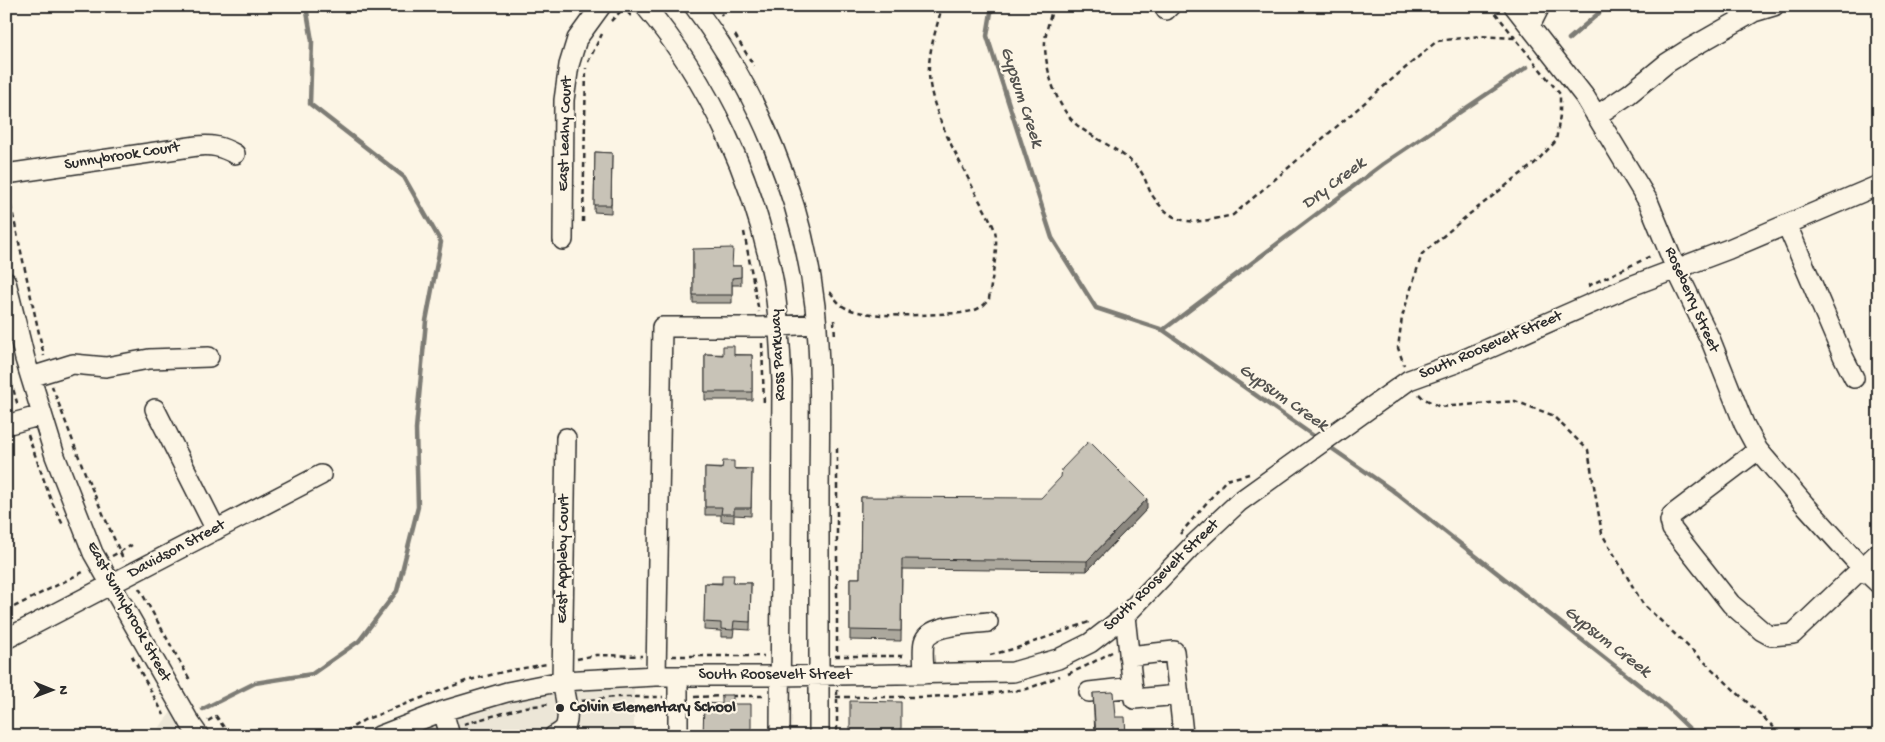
<svg xmlns="http://www.w3.org/2000/svg" width="1885" height="742" font-family="'Gochi Hand',sans-serif">
<rect width="100%" height="100%" fill="#fcf5e5"/>
<filter id="ink" filterUnits="userSpaceOnUse"><feTurbulence type="fractalNoise" baseFrequency=".02" numOctaves="2"/><feDisplacementMap in="SourceGraphic" scale="10" xChannelSelector="R" yChannelSelector="G"/><feConvolveMatrix kernelMatrix="1 2 1 2 8 2 1 2 1" color-interpolation-filters="sRGB"/></filter>
<g filter="url(#ink)">
<path fill="#ece6d7" d="M634,687v49h-231l28,-11 78,-24 33,-7z
M172,711l18,25h-37z"/>
<g fill="none" stroke-linecap="round" stroke-linejoin="round">
<path stroke="#7d7b74" stroke-width="4.5" d="M992,6l-5,30 65,202 44,70 67,22 155,109
M1569,39l38,-33
M1163,330l220,-166 144,-97
M1327,445l65,45 275,217 30,29
M203,709l52,-26 57,-9 47,-33 38,-50 21,-84 -2,-78 10,-108 15,-79 -37,-65 -94,-73 2,-63 -6,-35"/>
<g stroke="#2b2b2b" stroke-width="22">
<path id="minor" d="M645,6c65,77 109,174 128,273 6,33 7,68 9,102l-2,355
M694,6c64,85 109,195 121,300 7,64 4,130 4,194 0,79 0,157 0,236
M1514,6l71,91 63,104 28,68 35,72 33,83 14,26 47,55 57,63 17,16
M1166,10l4,-4
M1530,26l10,-20
M1596,116l33,-22 38,-31 22,-14 65,-37 20,-6
M6,174l191,-28c15,-2 25,1 38,8
M1787,225l56,131 11,22
M563,240l1,-140 5,-35 8,-26 24,-33
M6,282l19,77 30,97 38,97 97,170 9,13
M31,377l42,-13 33,3 43,-8 60,-2
M155,409l61,121
M6,425l36,-10
M1758,450l-86,65 -2,6 2,8 59,75 31,27 9,5 22,-2 86,-82
M1125,616l9,83 45,-4
M6,639l315,-164
M1129,656l45,-5 9,83
M924,674c0,-10 -2,-23 0,-32 4,-18 48,-18 64,-20
M656,676l6,-349h100l54,-3
M1089,692l44,-5
M443,711l7,25
M379,736l64,-25 64,-19 55,-11 94,-5h124l233,-4 45,-13 32,-16 35,-27 67,-70 47,-44 170,-122 47,-17 175,-77 98,-37 150,-64
M554,736c5,-3 10,-5 12,-11 4,-12 -2,-31 -4,-44l4,-243
M678,736v-60"/>
</g>
<path stroke="#2b2b2b" stroke-width="2.5" stroke-dasharray="5 4" stroke-linecap="butt" d="M622,6l9,10
M716,6l6,9
M1053,6c-3,13 -9,29 -8,42 2,28 13,64 37,81 19,13 40,22 56,39 7,7 9,19 14,27 24,35 44,28 81,20l204,-174 43,-5 35,2 45,56v21l-4,26 -21,22 -68,53 -45,38 -20,63 -4,31 6,17
M1490,6l25,32
M611,21l13,-13
M735,35l19,31
M588,62l14,-28
M7,188l37,168
M583,222l3,-154
M744,232l15,80
M1588,286l65,-31
M830,292c5,6 9,13 16,16 26,12 85,6 115,5 12,-2 20,-3 28,-14 2,-17 10,-51 6,-68 -3,-10 -16,-30 -21,-41 -16,-33 -44,-79 -45,-117 -1,-22 8,-45 13,-67
M834,320l1,17
M762,343l2,62
M6,364l12,42
M52,386l33,87 39,88
M1419,394l4,4 17,9 75,-6 37,14 36,35 14,84 41,70 140,132
M28,435l23,65 12,25
M837,448v209
M1180,534l46,-54 23,-6
M112,556l20,-11
M139,588l51,92
M6,611l79,-40
M990,655l27,-7 72,-26
M132,656l32,59
M672,656h92
M835,656h72
M577,659l19,-4 46,1
M1068,674l18,-8 26,-14
M837,690v46
M731,696h35
M694,697l29,-1
M836,697h92l67,-4 32,-4 33,-13
M581,701l34,-4h48
M208,721l8,-5 14,20
M464,724l61,-17 26,-3
M338,736l26,-16 102,-39 41,-10 40,-7"/>
<use href="#minor" stroke="#fcf5e5" stroke-width="19"/>
</g>
<path fill="#aca89d" stroke="#2b2b2b" d="M595,152l17,1 -1,60 -17,-1z
M693,249l39,17h9v19h-9v18h-39z
M705,354l47,1v45h-47z
M705,468l47,1 -1,47 -17,-1v7l-13,-1v-6h-16z
M861,497l286,12 -60,62 -185,-2 -1,72 -51,-1v-62h10z
M705,583h46l-1,47 -16,-1 -1,8h-12v-6l-17,-1z
M1093,693l22,24 11,19h-31z"/>
<path fill="#8c8880" stroke="#2b2b2b" d="M1147,499v10l-60,62v-10z"/>
<path fill="#c8c3b7" stroke="#2b2b2b" d="M595,152l17,1 -1,52h-17z
M733,248l-1,18h9v11l-9,1v17h-39v-46z
M723,346h11v9h18v37h-47v-38l18,1z
M1089,441l58,58 -60,62 -185,-2 -1,72 -51,-1v-52h10l1,-81 180,1 20,-21 1,-8z
M723,461h11v8h18l-1,39h-17v6h-13l1,-7h-17v-39l17,1z
M722,575h12l-1,8h18l-1,39 -16,-1 -1,9 -12,-1v-6l-17,-1 1,-39 17,1z
M1113,692l2,25h10l1,19h-30l-3,-43z
M722,695h11v9h18v32h-48l1,-33 18,1z
M850,701l51,1v29l114,1v4h-165z
M1212,734v2h-20z"/>
</g>
<circle fill="#2b2b2b" stroke="#fcf5e5" stroke-width="2" cx="560" cy="708" r="5"/>
<g text-anchor="middle" dominant-baseline="central" stroke-width="4.5" stroke-linejoin="round" paint-order="stroke">
<g font-size="16" fill="#2b2b2b" stroke="#fcf5e5">
<text transform="translate(566 134) rotate(-88)">East Leahy Court</text>
<text transform="translate(122 157) rotate(-9)">Sunnybrook Court</text>
<text transform="translate(1691 300) rotate(66)">Roseberry Street</text>
<text transform="translate(1491 346) rotate(-23)">South Roosevelt Street</text>
<text transform="translate(779 355) rotate(-93)">Ross Parkway</text>
<text transform="translate(177 550) rotate(-28)">Davidson Street</text>
<text transform="translate(564 559) rotate(-89)">East Appleby Court</text>
<text transform="translate(1162 576) rotate(-44)">South Roosevelt Street</text>
<text transform="translate(128 612) rotate(61)">East Sunnybrook Street</text>
<text x="775" y="675">South Roosevelt Street</text>
</g>
<g font-size="16" font-weight="bold" fill="#2b2b2b" stroke="#fcf5e5" text-anchor="start">
<text x="570" y="708">Colvin Elementary School</text>
</g>
<g font-size="18" font-style="italic" fill="#545350" stroke="#fcf5e5">
<text transform="translate(1021 97) rotate(72)">Gypsum Creek</text>
<text transform="translate(1334 184) rotate(-37)">Dry Creek</text>
<text transform="translate(1283 398) rotate(35)">Gypsum Creek</text>
<text transform="translate(1607 642) rotate(38)">Gypsum Creek</text>
</g>
</g>
<rect width="1885" height="742" fill="none" stroke="#fcf5e5" stroke-width="25"/>
<rect x="12" y="12" width="1860" height="717" fill="none" stroke="#2b2b2b" stroke-width="2" filter="url(#ink)"/>
<g transform="translate(52 690) rotate(91)" stroke="#fcf5e5" stroke-width="4" paint-order="stroke">
<path d="M0-4L9 19L0 12L-9 19Z" fill="#2b2b2b"/>
<text y="-8" font-size="14" font-weight="bold" text-anchor="middle" fill="#2b2b2b">N</text>
</g>
</svg>
